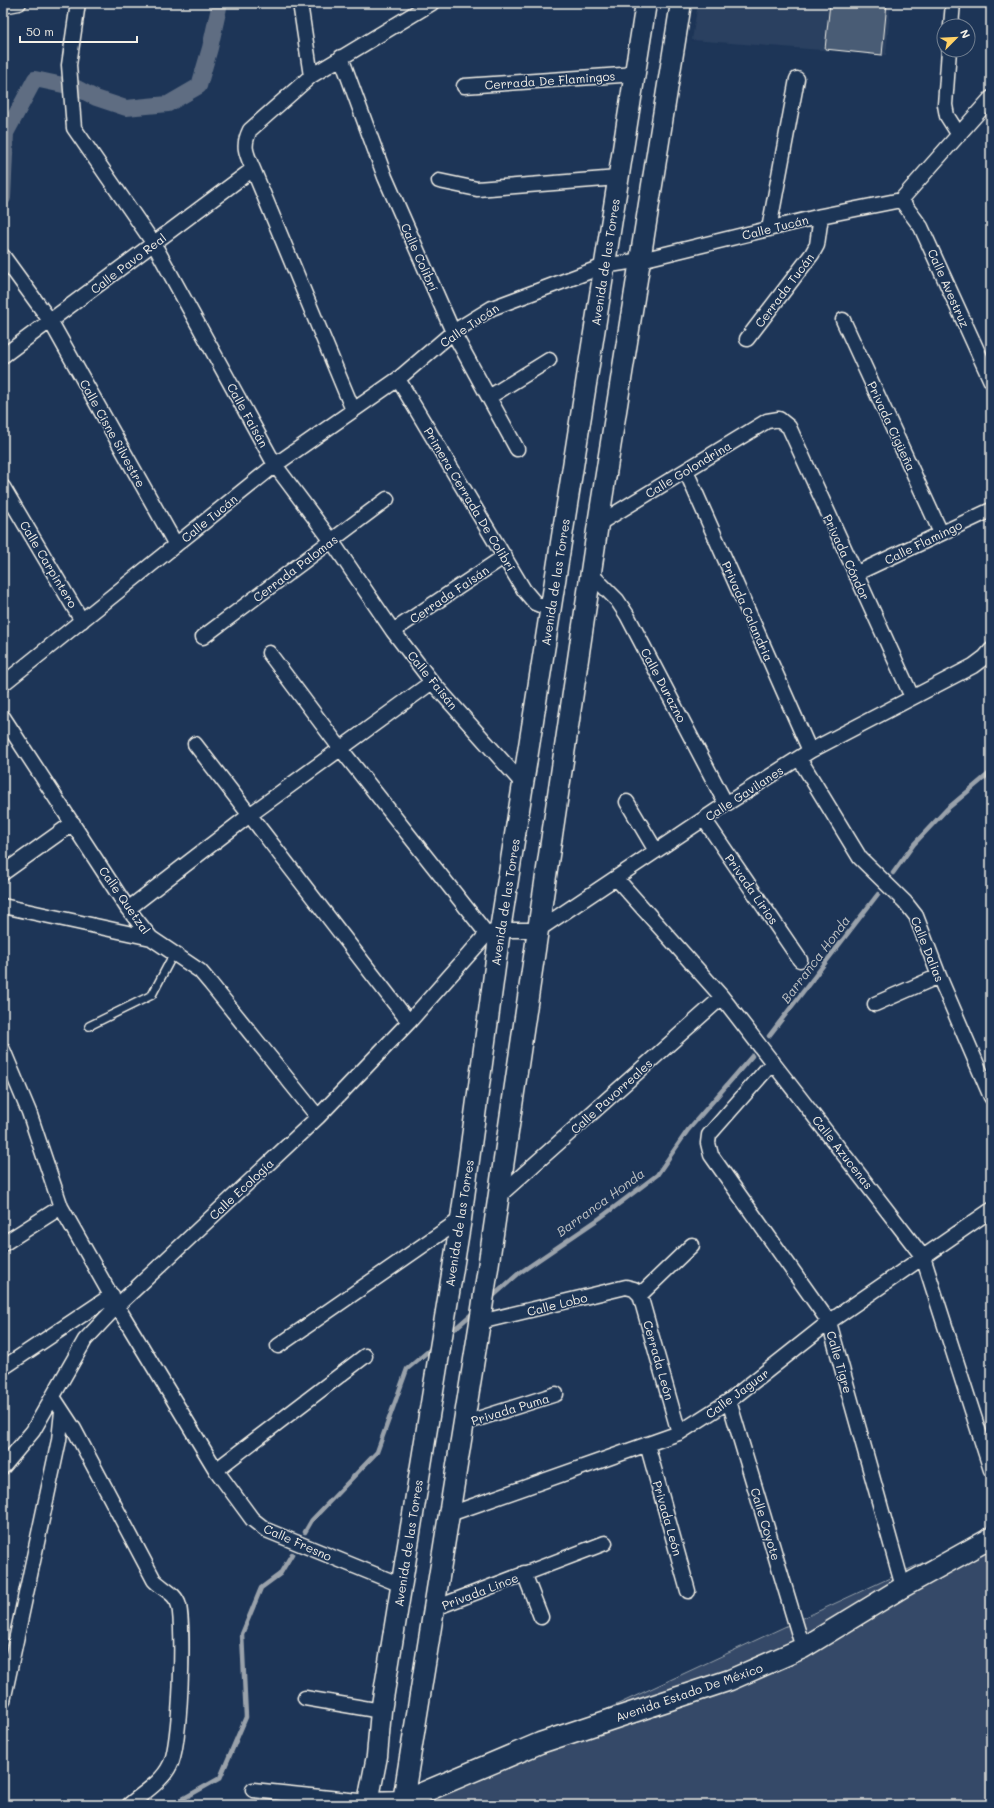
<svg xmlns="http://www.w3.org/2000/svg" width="994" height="1808" font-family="Mali,sans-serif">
<rect width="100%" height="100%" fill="#1d3557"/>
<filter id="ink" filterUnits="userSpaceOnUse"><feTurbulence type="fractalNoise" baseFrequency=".025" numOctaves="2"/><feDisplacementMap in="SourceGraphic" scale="8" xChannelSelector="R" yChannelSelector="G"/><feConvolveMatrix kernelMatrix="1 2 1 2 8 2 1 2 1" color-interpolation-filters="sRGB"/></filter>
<g filter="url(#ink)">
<path fill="#2a4060" d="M698,3h193l-5,52 -194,-15z"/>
<path fill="#354a67" stroke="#949ea8" d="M991,1531v274h-563l46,-34z"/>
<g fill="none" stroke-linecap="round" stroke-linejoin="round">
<path stroke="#9aa2ab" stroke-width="4.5" d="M893,873l21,-29 33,-35 44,-37
M769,1036l109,-142
M492,1297l26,-23 82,-56 57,-43 31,-45 64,-74
M450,1333l24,-21
M305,1532l7,-12 65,-68 30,-83 25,-21
M172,1805l48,-27 26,-61 -4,-83 19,-46 19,-14 12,-20"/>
<path stroke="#5e6d82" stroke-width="16" d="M3,198l3,-65 29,-54 42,9 19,10 30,10 42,-4 31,-18 11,-38 10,-45"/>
</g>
<path fill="#485b74" stroke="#f4f1e8" d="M830,3h57l-5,52 -57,-6z"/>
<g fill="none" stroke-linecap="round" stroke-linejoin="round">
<g stroke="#f4f1e8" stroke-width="10">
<path id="service" d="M89,1026l63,-31 22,-42"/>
</g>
<g stroke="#f4f1e8" stroke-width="17">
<path id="minor" d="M78,3l-9,62 5,63 80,116 121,221 56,75 62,91 39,51 91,102
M300,3l11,73
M3,6l16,-3
M951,26l2,-23
M949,50l-4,55 2,11 12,19
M341,57l44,120 68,155 64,117
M464,86l172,-12
M439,181l38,8 141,-11
M901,200l20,27 70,154
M769,229l28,-150
M3,256l48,66 125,223
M843,320l98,213
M747,339l65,-85 5,-9 4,-29
M3,356l250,-187
M398,379l126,211 11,13 15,6
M489,397l60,-37
M353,410l-100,-241c-7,-16 -11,-23 -3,-39l61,-54 121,-73
M686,471l124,280
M3,487l79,134
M598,524l169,-103 12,-2 10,8 123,270
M591,574l26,26 10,15 99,189
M855,574l136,-64
M393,631l112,-75
M203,637l184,-138
M269,653l71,95 147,186
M3,684l272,-219 123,-86 55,-47 39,-24 112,-42 37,-6 180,-44 80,-16 90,-102
M3,717l125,192 23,29 49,33 11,13 107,133
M195,744l214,278
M799,758l61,100 45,44 11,14 23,60 52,121
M627,802l29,49
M704,819l96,141
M3,873l70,-50
M616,878l106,119 201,260 68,213
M3,906l148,32
M128,909l123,-95 181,-132
M875,1004l64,-28
M3,1050l26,62 32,95 56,99 99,164 36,49 14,11 135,55
M773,1062l-64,73 -1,8 3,12 118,167 74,265
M500,1195l222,-198
M3,1244l58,-37
M640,1295l52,-50
M480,1322l146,-35 8,2 6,6 39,138
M278,1346l183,-127
M3,1368l109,-73
M53,1397l21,32 80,151c8,9 22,13 25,26 5,23 2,140 -9,159 -8,17 -27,28 -41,40
M729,1401l74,247
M465,1423l91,-29
M647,1444l41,147
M3,1467l30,-36 52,-91 32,-34 201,-189 91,-95 78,-88 13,-4h38l188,-126 84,-53 163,-85 12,-9 6,-7
M216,1470l149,-114
M450,1514l229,-81 50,-32 100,-79 162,-112
M524,1573l17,44
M435,1608l170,-65
M305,1698l76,13
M3,1701l56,-261 3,-29
M253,1790l115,12 2,3"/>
</g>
<g stroke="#f4f1e8" stroke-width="23">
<path id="secondary" d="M646,3l-146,927 -39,289 -80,492 -4,45 -9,46 35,-1 137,-58 190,-63 73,-32 100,-61 88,-49
M403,1801l77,-479 118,-798 83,-521"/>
</g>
<use href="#service" stroke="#1d3557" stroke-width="7"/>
<use href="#minor" stroke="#1d3557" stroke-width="14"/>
<use href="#secondary" stroke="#1d3557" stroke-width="20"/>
</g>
</g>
<g text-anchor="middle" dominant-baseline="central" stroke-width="3" stroke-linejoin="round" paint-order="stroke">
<g font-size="12" fill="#f4f1e8" stroke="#1d3557">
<text transform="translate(550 80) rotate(-4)">Cerrada De Flamingos</text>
<text transform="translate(775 227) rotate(-14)">Calle Tucán</text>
<text transform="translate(420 257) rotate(66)">Calle Colibrí</text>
<text transform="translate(605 262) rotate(-81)">Avenida de las Torres</text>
<text transform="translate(128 263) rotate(-37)">Calle Pavo Real</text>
<text transform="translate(949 288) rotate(66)">Calle Avestruz</text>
<text transform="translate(784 290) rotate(-53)">Cerrada Tucán</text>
<text transform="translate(469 325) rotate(-34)">Calle Tucán</text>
<text transform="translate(248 415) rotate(61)">Calle Faisán</text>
<text transform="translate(892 426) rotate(65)">Privada Cigüeña</text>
<text transform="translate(113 433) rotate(61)">Calle Cisne Silvestre</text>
<text transform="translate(688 469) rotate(-31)">Calle Golondrina</text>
<text transform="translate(470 499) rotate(59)">Primera Cerrada De Colibrí</text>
<text transform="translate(209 518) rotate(-39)">Calle Tucán</text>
<text transform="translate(923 542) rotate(-26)">Calle Flamingo</text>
<text transform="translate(847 557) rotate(65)">Privada Cóndor</text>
<text transform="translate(49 564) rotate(59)">Calle Carpintero</text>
<text transform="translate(295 568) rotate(-37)">Cerrada Palomas</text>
<text transform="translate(555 582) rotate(-81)">Avenida de las Torres</text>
<text transform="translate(449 594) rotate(-34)">Cerrada Faisán</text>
<text transform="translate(748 611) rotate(66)">Privada Calandria</text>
<text transform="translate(433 680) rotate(51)">Calle Faisán</text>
<text transform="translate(664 685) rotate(62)">Calle Durazno</text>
<text transform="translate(744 793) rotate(-33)">Calle Gavilanes</text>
<text transform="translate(752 889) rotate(55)">Privada Lirios</text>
<text transform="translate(125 900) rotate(55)">Calle Quetzal</text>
<text transform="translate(505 902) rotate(-81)">Avenida de las Torres</text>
<text transform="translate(928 949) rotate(68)">Calle Dalias</text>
<text transform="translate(611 1096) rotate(-42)">Calle Pavorreales</text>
<text transform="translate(843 1152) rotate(52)">Calle Azucenas</text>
<text transform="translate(241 1189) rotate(-43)">Calle Ecología</text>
<text transform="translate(459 1223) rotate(-81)">Avenida de las Torres</text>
<text transform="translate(557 1304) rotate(-14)">Calle Lobo</text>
<text transform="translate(659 1360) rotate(74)">Cerrada León</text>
<text transform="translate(840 1362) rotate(74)">Calle Tigre</text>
<text transform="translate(737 1393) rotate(-36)">Calle Jaguar</text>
<text transform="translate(510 1409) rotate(-17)">Privada Puma</text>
<text transform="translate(668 1518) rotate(74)">Privada León</text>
<text transform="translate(766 1524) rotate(73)">Calle Coyote</text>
<text transform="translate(298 1542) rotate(24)">Calle Fresno</text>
<text transform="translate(408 1543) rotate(-81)">Avenida de las Torres</text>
<text transform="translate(480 1591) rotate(-21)">Privada Lince</text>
<text transform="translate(689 1692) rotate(-19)">Avenida Estado De México</text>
</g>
<g font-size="13" font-style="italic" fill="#c0c3c4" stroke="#1d3557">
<text transform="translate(815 959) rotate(-53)">Barranca Honda</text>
<text transform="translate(600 1202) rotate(-36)">Barranca Honda</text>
</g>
</g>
<rect width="994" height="1808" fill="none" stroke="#1d3557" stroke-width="16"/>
<rect x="8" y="8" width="978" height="1792" fill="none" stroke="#f4f1e8" stroke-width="1.5" filter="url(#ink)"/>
<g transform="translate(956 38) rotate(66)"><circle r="19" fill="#1d3557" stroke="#738091"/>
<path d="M0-3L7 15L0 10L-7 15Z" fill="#ffd166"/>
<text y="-6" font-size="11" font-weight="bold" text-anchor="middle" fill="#f4f1e8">N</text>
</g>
<path d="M20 36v6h117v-6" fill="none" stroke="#f4f1e8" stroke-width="2"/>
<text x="26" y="36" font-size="12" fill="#f4f1e8" stroke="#1d3557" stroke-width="3" paint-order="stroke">50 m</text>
</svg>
